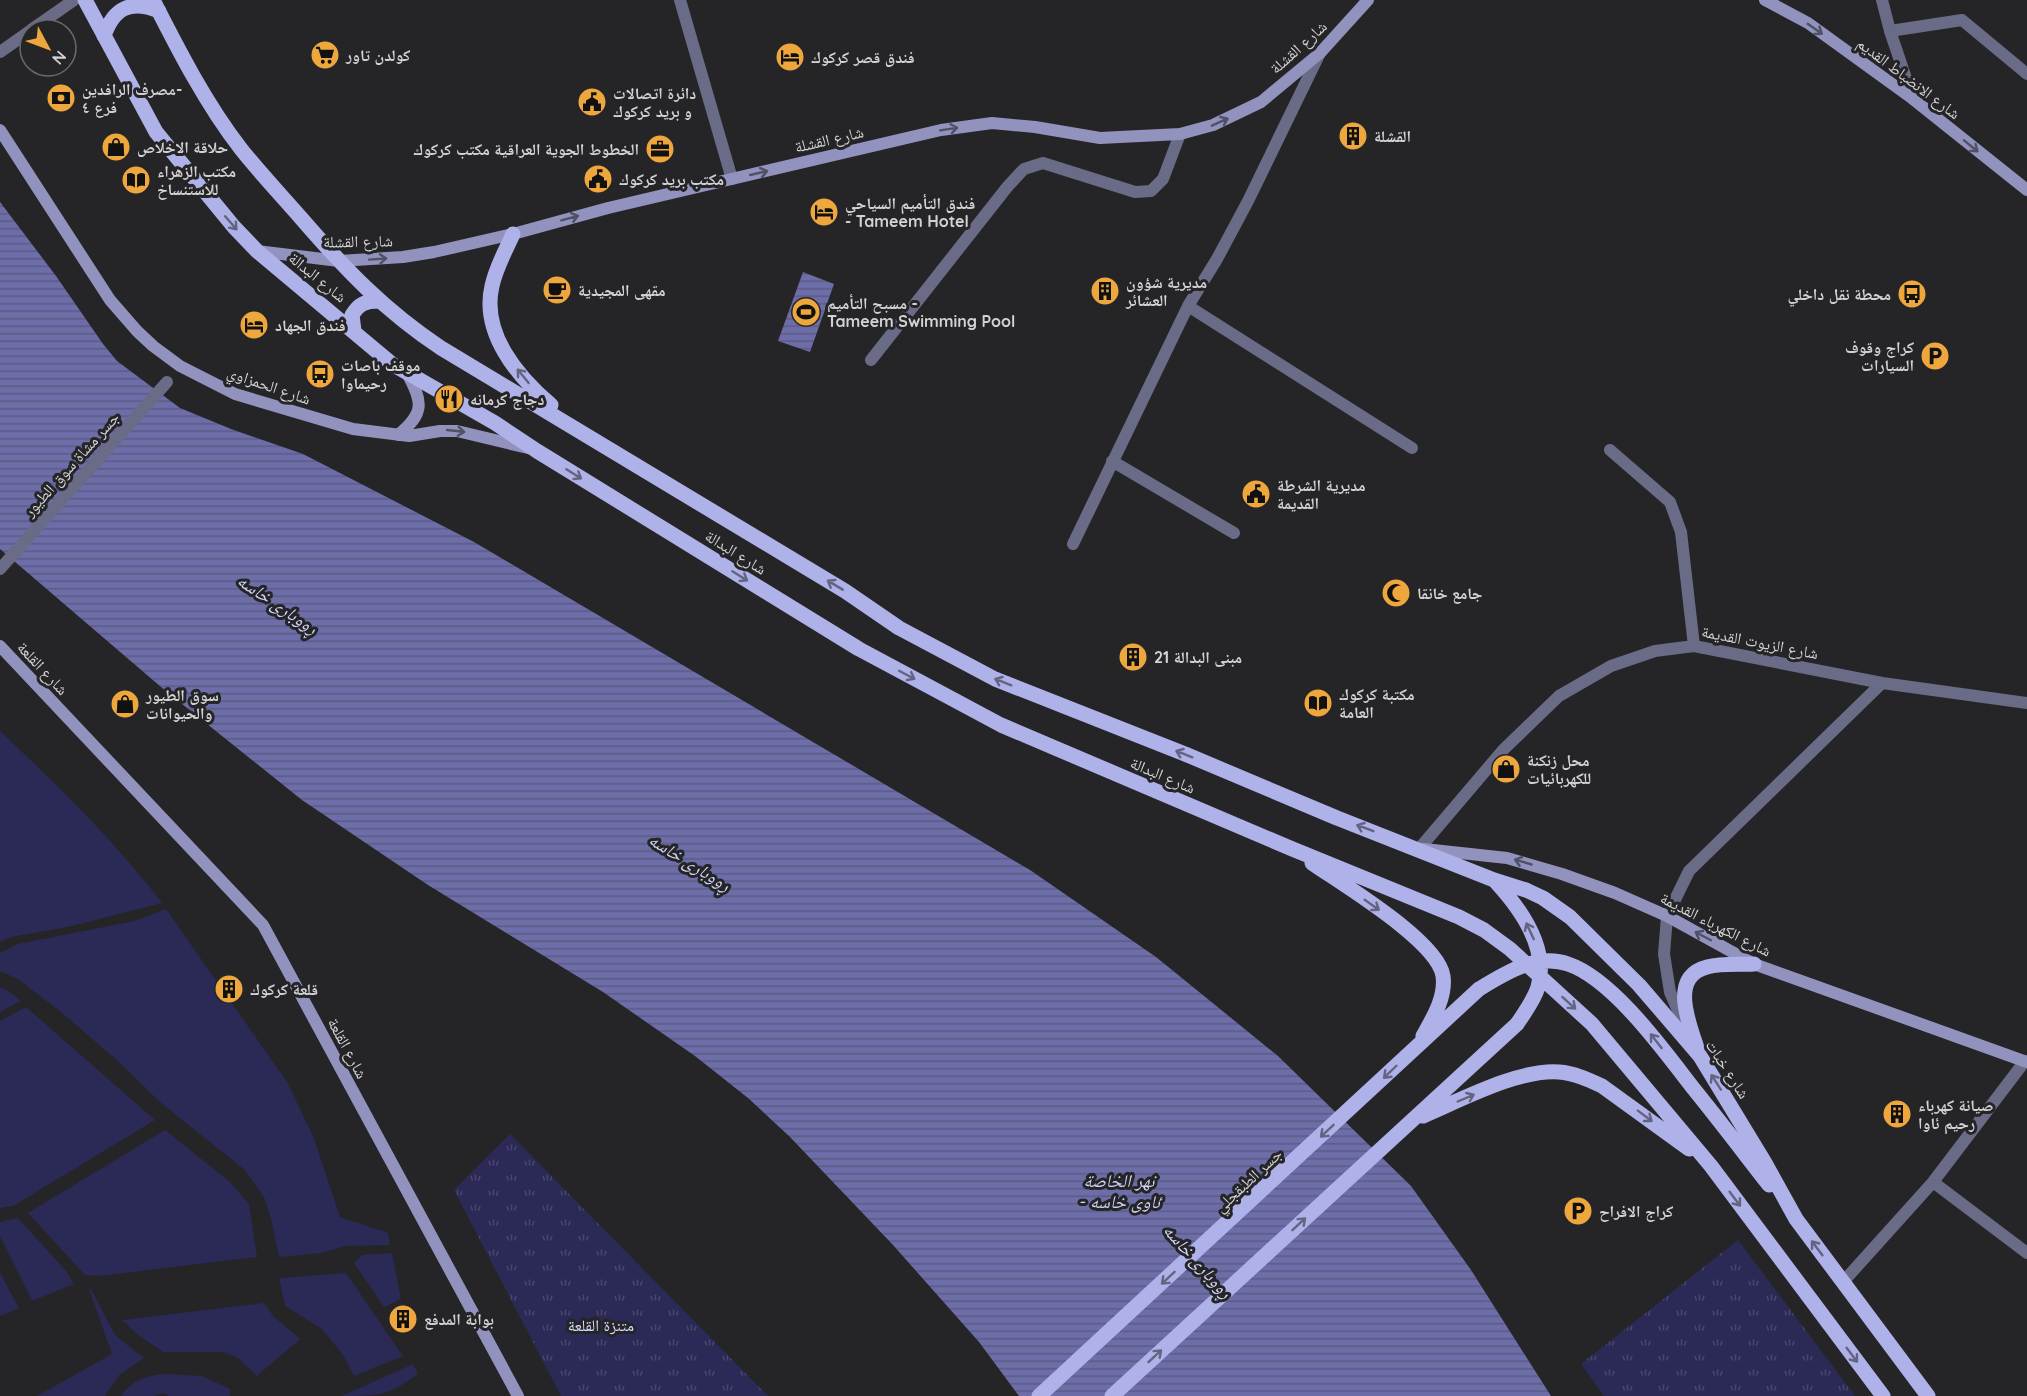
<svg xmlns="http://www.w3.org/2000/svg" width="2027" height="1396" font-family="Quicksand,'Noto Naskh Arabic',sans-serif">
<defs>
<pattern id="park-tufts" width="24" height="20" patternUnits="userSpaceOnUse" patternTransform="scale(1.5)"><rect width="24" height="20" fill="#2b2955"/><path d="M3 7l-1-3M5 7V3M7 7l1-3M15 17l-1-3M17 17v-4M19 17l1-3" fill="none" stroke="#49476d"/></pattern>
<pattern id="water-rules" width="6" height="5" patternUnits="userSpaceOnUse" patternTransform="scale(1.5)"><rect width="6" height="5" fill="#6d6daa"/><path d="M0 2.5h6" fill="none" stroke="#5b5b80"/></pattern>
</defs>
<rect width="100%" height="100%" fill="#252528"/>
<path fill="#2b2955" d="M0,731c57,54 115,110 162,172l-90,23 -61,11 -11,5z
M166,909l121,173 26,54 27,81 48,16 2,12 -45,1 -24,7 -42,4 -8,-38 -7,-22 -19,-27 -84,-67 -42,-41 -57,-49 -44,-34 -18,-8v-18l18,-9 116,-23z
M0,987l7,3 14,11 -21,11z
M26,1007l129,113 -142,86 -13,2v-187z
M165,1130l65,52 19,22 8,53 -158,19 -14,-1 -57,-62z
M18,1218l49,54 7,12 -42,17 -32,-65v-14z
M392,1253l9,46 -17,8 -30,-44 8,-8z
M0,1273l19,35 -19,8z
M346,1273l57,83 -49,20 -11,-21 -21,-26 -37,-23 -6,-28z
M89,1289h2l24,46 29,23 -25,17 -14,21h-68l75,-42z
M264,1303l10,14 26,22 -43,37 -19,-18 -15,-6h-60l-26,-18 -15,-14z
M413,1364l5,10c-30,22 -40,22 -76,22z
M164,1374l38,2 28,13v7h-62l-3,-3 -11,3h-33c11,-16 25,-20 43,-22z"/>
<path fill="url(#park-tufts)" d="M510,1134l258,262h-207l-107,-206z
M1738,1240l117,156h-251l-23,-32z"/>
<path fill="url(#water-rules)" d="M0,202l56,74 47,68 14,17 63,47 51,21 72,25 171,88 556,328 126,87 122,99 133,130 60,84 80,126h-532l-40,-54 -86,-97 -103,-108 -42,-39 -53,-42 -92,-64 -175,-107 -126,-85 -141,-113 -161,-138z
M803,272l31,12 -24,68 -32,-11z"/>
<g fill="none" stroke-linecap="round" stroke-linejoin="round">
<path stroke="#6a6b86" stroke-width="12" d="M680,0l52,179
M1882,0l8,31 23,68
M31,30l43,-30
M1890,31l72,-11 65,54
M0,52l30,-21
M1188,306l224,142
M871,360l137,-174 16,-17 19,-6 92,29 16,-1 12,-12 17,-45
M1610,450l60,52 11,30 13,114
M1112,461l122,72
M1073,544l115,-238 29,-47 31,-58 72,-148
M0,569l167,-187
M1419,849l85,-100 55,-53 52,-30 44,-15 39,-5 188,37 145,20
M1686,1029l-16,-37 -6,-38 3,-38 22,-45 193,-188
M1933,1182l94,71
M1843,1282l90,-100 92,-121"/>
<path stroke="#9193be" stroke-width="12" d="M1765,0l43,23 105,76 114,91
M0,130l110,170 27,31 16,15 27,20 55,28 118,35 56,7 31,-5h17l71,17
M257,251l82,10 64,-4 31,-5 79,-18 95,-26 333,-78 51,-7 43,4 65,11 80,-4 33,-9 48,-23 59,-49 48,-53
M398,435c27,-22 25,-33 9,-62
M0,646l263,279 255,471
M1424,849l83,9 55,16 53,19 52,23 87,48 273,98"/>
<path stroke="#afb1e9" stroke-width="15" d="M85,0l71,132 78,95 23,24 135,113 103,59 42,28 322,198 142,76 289,123 169,69 25,13 26,19 82,75 119,142 172,230
M153,0c26,51 53,104 88,149 19,24 40,46 60,69 45,52 83,92 140,130l404,243 54,37 96,51 190,75 152,64 157,62 32,10 17,8 27,19 69,68 61,71 65,107 31,56 132,177
M104,36c10,-29 27,-36 55,-25
M513,234c-7,16 -17,33 -21,52 -11,47 25,90 59,119
M354,331l-2,-16c7,-11 13,-14 27,-14
M1312,863c30,21 126,78 131,113 3,21 -10,42 -20,60
M1697,1048c-8,-25 -28,-71 10,-81 15,-4 32,-2 47,-3
M1423,1116c38,-16 95,-47 136,-44 15,1 30,8 43,14l87,63
M1039,1396l440,-407c26,-16 58,-36 89,-25 45,15 97,88 125,124 26,32 51,65 76,97
M1112,1396l405,-372c8,-12 17,-24 21,-37 11,-39 -18,-79 -43,-106"/>
</g>
<defs><path id="oneway-shaft" d="M-6 0H5M1.5-3L5.5 0L1.5 3" fill="none" stroke-width="1.6" stroke-linecap="round" stroke-linejoin="round" transform="scale(1.5)"/></defs>
<g stroke="#505164">
<use href="#oneway-shaft" transform="translate(1815 29) rotate(35)"/>
<use href="#oneway-shaft" transform="translate(1220 122) rotate(-24)"/>
<use href="#oneway-shaft" transform="translate(949 129) rotate(-9)"/>
<use href="#oneway-shaft" transform="translate(1971 146) rotate(39)"/>
<use href="#oneway-shaft" transform="translate(759 173) rotate(-13)"/>
<use href="#oneway-shaft" transform="translate(570 218) rotate(-15)"/>
<use href="#oneway-shaft" transform="translate(378 259) rotate(-4)"/>
<use href="#oneway-shaft" transform="translate(456 431) rotate(6)"/>
<use href="#oneway-shaft" transform="translate(1523 862) rotate(-164)"/>
<use href="#oneway-shaft" transform="translate(1703 936) rotate(-152)"/>
</g>
<g stroke="#63647f">
<use href="#oneway-shaft" transform="translate(231 223) rotate(49)"/>
<use href="#oneway-shaft" transform="translate(523 376) rotate(-129)"/>
<use href="#oneway-shaft" transform="translate(574 474) rotate(32)"/>
<use href="#oneway-shaft" transform="translate(740 576) rotate(32)"/>
<use href="#oneway-shaft" transform="translate(835 585) rotate(-149)"/>
<use href="#oneway-shaft" transform="translate(907 675) rotate(28)"/>
<use href="#oneway-shaft" transform="translate(1003 682) rotate(-158)"/>
<use href="#oneway-shaft" transform="translate(1184 754) rotate(-158)"/>
<use href="#oneway-shaft" transform="translate(1365 828) rotate(-159)"/>
<use href="#oneway-shaft" transform="translate(1372 905) rotate(35)"/>
<use href="#oneway-shaft" transform="translate(1530 931) rotate(-115)"/>
<use href="#oneway-shaft" transform="translate(1569 1003) rotate(42)"/>
<use href="#oneway-shaft" transform="translate(1656 1041) rotate(-128)"/>
<use href="#oneway-shaft" transform="translate(1390 1072) rotate(136)"/>
<use href="#oneway-shaft" transform="translate(1716 1082) rotate(-123)"/>
<use href="#oneway-shaft" transform="translate(1466 1098) rotate(-23)"/>
<use href="#oneway-shaft" transform="translate(1645 1116) rotate(37)"/>
<use href="#oneway-shaft" transform="translate(1327 1131) rotate(137)"/>
<use href="#oneway-shaft" transform="translate(1735 1199) rotate(53)"/>
<use href="#oneway-shaft" transform="translate(1299 1224) rotate(-43)"/>
<use href="#oneway-shaft" transform="translate(1817 1248) rotate(-127)"/>
<use href="#oneway-shaft" transform="translate(1168 1278) rotate(137)"/>
<use href="#oneway-shaft" transform="translate(1852 1355) rotate(53)"/>
<use href="#oneway-shaft" transform="translate(1155 1356) rotate(-43)"/>
</g>
<defs>
<g id="supermarket-disc" transform="scale(1.5)"><circle r="9.5" fill="#eea73d" stroke="#252528"/><path d="M-6-5.5h2.5l.6 2H6L4.5 2H-2.5L-4.4-4H-6ZM-1.5 3.2a1.3 1.3 0 1 0 .1 0ZM3 3.2a1.3 1.3 0 1 0 .1 0Z" fill="#111"/></g>
<g id="hotel-disc" transform="scale(1.5)"><circle r="9.5" fill="#eea73d" stroke="#252528"/><path d="M-6-4.5h1.5V1H6V5H4.5V3h-9V5H-6ZM-4 0a1.8 1.8 0 1 1 3.6 0ZM.5 0V-2.5h3Q6-2.5 6 0Z" fill="#111"/></g>
<g id="bank-disc" transform="scale(1.5)"><circle r="9.5" fill="#eea73d" stroke="#252528"/><path d="M-6-4H6V4H-6ZM0-2.3a2.3 2.3 0 1 0 0 4.6a2.3 2.3 0 1 0 0-4.6Z" fill="#111"/></g>
<g id="civic-disc" transform="scale(1.5)"><circle r="9.5" fill="#eea73d" stroke="#252528"/><path d="M-.6-6.5H3V-4.5H.6V-3L4-1V1h2V6H-6V1h2V-1L-.6-3ZM-1.2 2.5V6h2.4V2.5Z" fill="#111"/></g>
<g id="building-disc" transform="scale(1.5)"><circle r="9.5" fill="#eea73d" stroke="#252528"/><path d="M-4-6H4V6H1V3H-1V6H-4ZM-2.5-4.3h1.7v1.8h-1.7ZM.8-4.3h1.7v1.8H.8ZM-2.5-1h1.7V.8h-1.7ZM.8-1h1.7V.8H.8Z" fill="#111"/></g>
<g id="shop-disc" transform="scale(1.5)"><circle r="9.5" fill="#eea73d" stroke="#252528"/><path d="M-5-2.5h2.3a2.7 3.5 0 0 1 5.4 0H5L5.5 6h-11ZM-1.5-2.5h3a1.5 2.3 0 0 0-3 0Z" fill="#111"/></g>
<g id="office-disc" transform="scale(1.5)"><circle r="9.5" fill="#eea73d" stroke="#252528"/><path d="M-6-3h4V-5.5h4V-3h4V5H-6ZM-1-4.5V-3h2v-1.5ZM-6 0V1H6V0Z" fill="#111"/></g>
<g id="library-disc" transform="scale(1.5)"><circle r="9.5" fill="#eea73d" stroke="#252528"/><path d="M-6-4Q-3-5.5-.7-3.5V5Q-3 3-6 4ZM6-4Q3-5.5 .7-3.5V5Q3 3 6 4Z" fill="#111"/></g>
<g id="cafe-disc" transform="scale(1.5)"><circle r="9.5" fill="#eea73d" stroke="#252528"/><path d="M-5.5-4.5H6V0H3Q3 3.5 0 3.5H-2.5Q-5.5 3.5-5.5 0ZM3-3.2v2h1.7v-2ZM-6 4.5H4V6H-6Z" fill="#111"/></g>
<g id="bus-disc" transform="scale(1.5)"><circle r="9.5" fill="#eea73d" stroke="#252528"/><path d="M-5-6H5V4H4V6H2V4H-2V6H-4V4H-5ZM-3.5-4V0h7V-4ZM-3.5 1.2v1.5H-2V1.2ZM2 1.2v1.5H3.5V1.2Z" fill="#111"/></g>
<g id="stadium-disc" transform="scale(1.5)"><circle r="9.5" fill="#eea73d" stroke="#252528"/><path d="M0-5a6.5 5 0 1 0 0 10a6.5 5 0 1 0 0-10ZM-3.5-1.8h7v3.6h-7Z" fill="#111"/></g>
<g id="parking-disc" transform="scale(1.5)"><circle r="9.5" fill="#eea73d" stroke="#252528"/><path d="M-3.5-5.5H1a3.5 3.5 0 0 1 0 7H-1V5.5H-3.5ZM-1-3.4V-.6H.8a1.4 1.4 0 0 0 0-2.8Z" fill="#111"/></g>
<g id="restaurant-disc" transform="scale(1.5)"><circle r="9.5" fill="#eea73d" stroke="#252528"/><path d="M-5-6h1v4h1v-4h1v4h1v-4h1v5L-1.5 .5V6h-2V.5L-5-1ZM5-6V6H3V1.5H1.5Q1.5-4 5-6Z" fill="#111"/></g>
<g id="mosque-disc" transform="scale(1.5)"><circle r="9.5" fill="#eea73d" stroke="#252528"/><path d="M3.5-4.9A6 6 0 1 0 3.5 4.9A5 5 0 1 1 3.5-4.9Z" fill="#111"/></g>
</defs>
<g fill-rule="evenodd">
<use href="#supermarket-disc" x="325" y="55"/>
<use href="#hotel-disc" x="790" y="57"/>
<use href="#bank-disc" x="61" y="98"/>
<use href="#civic-disc" x="592" y="102"/>
<use href="#building-disc" x="1353" y="136"/>
<use href="#shop-disc" x="116" y="147"/>
<use href="#office-disc" x="660" y="149"/>
<use href="#civic-disc" x="598" y="179"/>
<use href="#library-disc" x="136" y="180"/>
<use href="#hotel-disc" x="824" y="212"/>
<use href="#cafe-disc" x="557" y="290"/>
<use href="#building-disc" x="1105" y="291"/>
<use href="#bus-disc" x="1912" y="294"/>
<use href="#stadium-disc" x="806" y="312"/>
<use href="#hotel-disc" x="254" y="325"/>
<use href="#parking-disc" x="1935" y="356"/>
<use href="#bus-disc" x="320" y="374"/>
<use href="#restaurant-disc" x="449" y="399"/>
<use href="#civic-disc" x="1256" y="494"/>
<use href="#mosque-disc" x="1396" y="593"/>
<use href="#building-disc" x="1133" y="657"/>
<use href="#library-disc" x="1318" y="703"/>
<use href="#shop-disc" x="125" y="704"/>
<use href="#shop-disc" x="1506" y="769"/>
<use href="#building-disc" x="229" y="989"/>
<use href="#building-disc" x="1897" y="1114"/>
<use href="#parking-disc" x="1578" y="1211"/>
<use href="#building-disc" x="403" y="1319"/>
</g>
<g text-anchor="middle" dominant-baseline="central" stroke-width="6" stroke-linejoin="round" paint-order="stroke">
<g font-size="16" fill="#d2d2d4" stroke="#252528">
<text transform="translate(1298 47) rotate(-42)">شارع القشلة</text>
<text transform="translate(1909 78) rotate(37)">شارع الانضباط القديم</text>
<text transform="translate(829 139) rotate(-13)">شارع القشلة</text>
<text transform="translate(358 241) rotate(-1)">شارع القشلة</text>
<text transform="translate(318 277) rotate(39)">شارع البدالة</text>
<text transform="translate(269 385) rotate(19)">شارع الحمزاوي</text>
<text transform="translate(71 464) rotate(-48)">جسر مشاة سوق الطيور</text>
<text transform="translate(736 552) rotate(32)">شارع البدالة</text>
<text transform="translate(1760 642) rotate(11)">شارع الزيوت القديمة</text>
<text transform="translate(43 668) rotate(47)">شارع القلعة</text>
<text transform="translate(1163 775) rotate(23)">شارع البدالة</text>
<text transform="translate(1716 924) rotate(27)">شارع الكهرباء القديمة</text>
<text transform="translate(348 1048) rotate(62)">شارع القلعة</text>
<text transform="translate(1728 1069) rotate(57)">شارع خبات</text>
<text transform="translate(1248 1180) rotate(-43)">جسر الطبقجلي</text>
</g>
<g font-size="16" font-weight="bold" fill="#d2d2d4" stroke="#252528" text-anchor="start">
<text x="346" y="55">کولدن تاور</text>
<text x="811" y="57">فندق قصر كركوك</text>
<text x="82" y="89">مصرف الرافدين-<tspan x="82" dy="18">فرع ٤</tspan></text>
<text x="613" y="93">دائرة اتصالات<tspan x="613" dy="18">و بريد كركوك</tspan></text>
<text x="1374" y="136">القشلة</text>
<text x="137" y="147">حلاقة الاخلاص</text>
<text x="639" y="149" text-anchor="end">الخطوط الجوية العراقية مكتب كركوك</text>
<text x="157" y="171">مكتب الزهراء<tspan x="157" dy="18">للاستنساخ</tspan></text>
<text x="619" y="179">مكتب بريد كركوك</text>
<text x="845" y="203">فندق التأميم السياحي<tspan x="845" dy="18">- Tameem Hotel</tspan></text>
<text x="1126" y="282">مديرية شؤون<tspan x="1126" dy="18">العشائر</tspan></text>
<text x="578" y="290">مقهى المجيدية</text>
<text x="1891" y="294" text-anchor="end">محطة نقل داخلي</text>
<text x="827" y="303">مسبح التأميم -<tspan x="827" dy="18">Tameem Swimming Pool</tspan></text>
<text x="275" y="325">فندق الجهاد</text>
<text x="1914" y="347" text-anchor="end">كراج وقوف<tspan x="1914" dy="18">السيارات</tspan></text>
<text x="341" y="365">موقف باصات<tspan x="341" dy="18">رحيماوا</tspan></text>
<text x="470" y="399">دجاج کرمانە</text>
<text x="1277" y="485">مديرية الشرطة<tspan x="1277" dy="18">القديمة</tspan></text>
<text x="1417" y="593">جامع خانقا</text>
<text x="1154" y="657">مبنى البدالة 21</text>
<text x="1339" y="694">مكتبة كركوك<tspan x="1339" dy="18">العامة</tspan></text>
<text x="146" y="695">سوق الطيور<tspan x="146" dy="18">والحيوانات</tspan></text>
<text x="1527" y="760">محل زنكنة<tspan x="1527" dy="18">للكهربائيات</tspan></text>
<text x="250" y="989">قلعة كركوك</text>
<text x="1918" y="1105">صيانة كهرباء<tspan x="1918" dy="18">رحيم ئاوا</tspan></text>
<text x="1599" y="1211">كراج الافراح</text>
<text x="424" y="1319">بوابة المدفع</text>
</g>
<g font-size="16" fill="#d9dbff" stroke="#252528">
<text x="601" y="1325">متنزة القلعة</text>
</g>
<g font-size="18" font-style="italic" fill="#d1d3f7" stroke="#252528">
<text transform="translate(278 604) rotate(34)">ڕووباری خاسە</text>
<text transform="translate(690 862) rotate(32)">ڕووباری خاسە</text>
<text x="1119" y="1180">نهر الخاصة<tspan x="1119" dy="21">- ئاوی خاسە</tspan></text>
<text transform="translate(1198 1261) rotate(48)">ڕووباری خاسە</text>
</g>
</g>
<g transform="translate(48 48) rotate(131)"><circle r="28" fill="#252528" stroke="#6a6a6d" stroke-width="1.5"/>
<path d="M0-4.5L10 22L0 15L-10 22Z" fill="#eea73d"/>
<text y="-9" font-size="16" font-weight="bold" text-anchor="middle" fill="#d2d2d4">N</text>
</g>
</svg>
